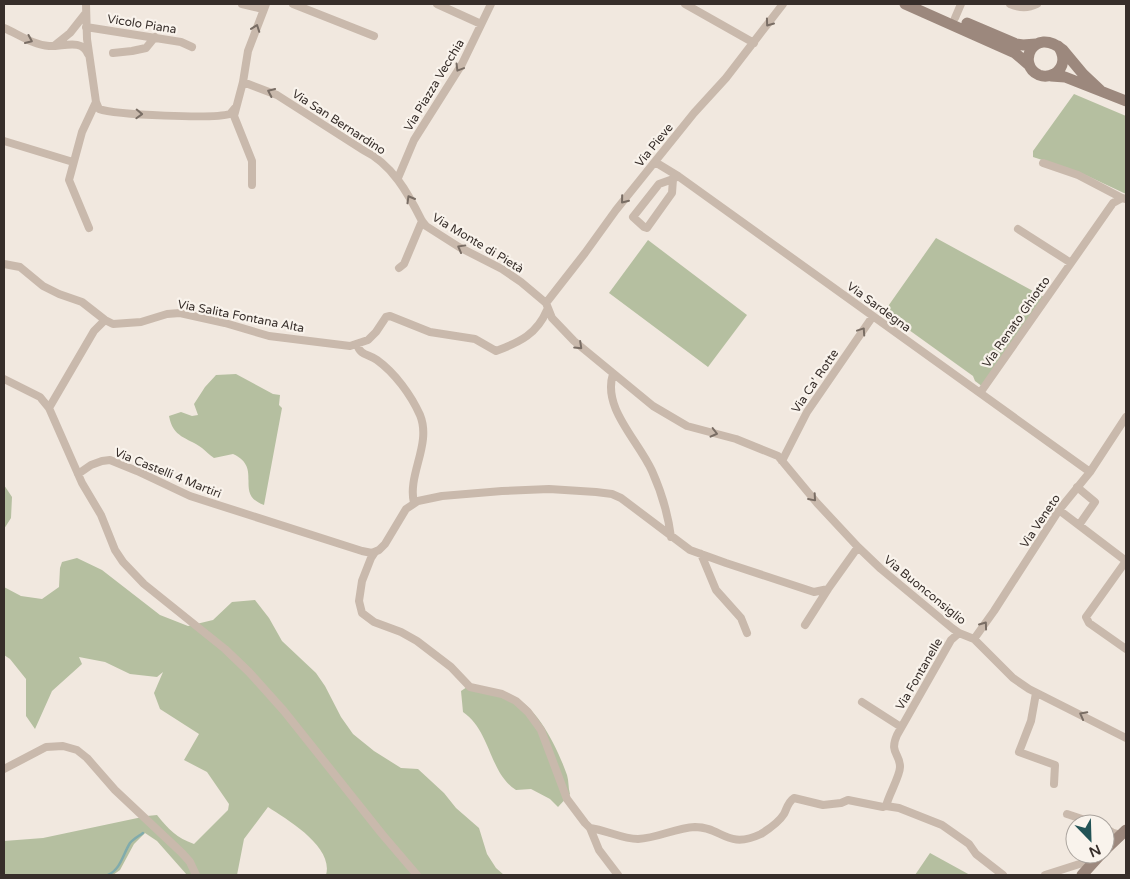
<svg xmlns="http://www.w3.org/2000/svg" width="1130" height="879" font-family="'Varela Round',sans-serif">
<rect width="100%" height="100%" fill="#f1e8df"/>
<path fill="#b5bfa0" d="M1074,94l52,22v78l-47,-22 -46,-15v-6z
M936,238l108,59 -61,90 -8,-6 -2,-5 -89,-64z
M648,240l99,75 -39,52 -99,-74z
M236,374l37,20 7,1 -1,10 3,3 -18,97c-31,-11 0,-37 -31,-51l-19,4c-5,-3 -8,-7 -12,-10 -15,-11 -29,-10 -33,-32l12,-4 11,4 6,-1 -4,-11 11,-17 11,-12z
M4,485l8,12 -1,21 -7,11z
M77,558l25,12 58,45 28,11 25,-6 19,-18 23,-2 14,18 13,23 34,32 9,13 16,31 12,17 21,17 27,17 17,1 26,24 12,15 23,20 8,26 9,14 8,7h-178c8,-28 -38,-55 -58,-68l-24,32 -7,36h-50l-30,-34 -12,-8 -11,11 -14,26 -7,5h-109v-34l39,-3 104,-22 10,-1c11,14 20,23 37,29l34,-34 1,-6 -22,-32 -23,-12 15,-26 -39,-25 -6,-16 9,-21 -6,5 -27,-3 -25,-12 -26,-5 3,7 -30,27 -17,38 -9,-13v-37l-16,-20 -6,-4v-68l17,9 21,3 17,-12 1,-19 2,-6z
M470,685c12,2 26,3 37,8 30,11 50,54 60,82 2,6 1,13 3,19l-12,13 -8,-8 -19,-10 -15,1c-27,-17 -25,-59 -53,-78l-2,-21z
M930,853l40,22h-55z"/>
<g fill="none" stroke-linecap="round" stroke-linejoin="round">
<path stroke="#80abac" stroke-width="2.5" d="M108,875c13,-6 15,-21 22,-32 3,-4 9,-7 13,-10"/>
<path stroke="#c9b9ac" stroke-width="8" d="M86,4l1,35 9,63 3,7c17,6 115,10 131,5l5,-6
M242,4l21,5
M293,4l81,32
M437,4l44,20
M685,4l69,39
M1010,4c9,4 17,5 27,0
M955,18l6,-14
M86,27l95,15 11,5
M4,28c14,6 29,17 45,18 13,1 33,-8 39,8
M55,45l15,-12 15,-19
M113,53l19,-2 14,-3 9,-11
M243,82l34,13 86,55c29,14 45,43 59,71l4,5 33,21 43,22 19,13 25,21 6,15 22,23 79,65 34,20 49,13 42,17 39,47 41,44 23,22 71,59 7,5 15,6 39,39 16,11 97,49
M4,141l69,21
M655,162l23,14 412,296
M1043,163l35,12 44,23
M398,178l16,-38 48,-76 29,-60
M673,179l-14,5 -26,33 11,10 3,1 25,-35 1,-14 5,-3
M252,185v-24l-18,-45 9,-34 5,-31 18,-47
M89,228l-20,-48 13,-48 14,-30
M1018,229l53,34 42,-60 9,-5 4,1
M4,264l16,3 23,19 16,8 23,8 23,18 8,4 28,-2 26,-8 13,-1 45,10 44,13 81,10 18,-6 8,-8 10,-15 4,-1 40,16 45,7 21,12c24,-9 41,-17 51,-41
M399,268l5,-4 18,-43
M546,303l39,-50 31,-43 78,-97 32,-35 57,-74
M357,344c3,12 12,10 20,16 18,13 34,35 43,55 12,29 -13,60 -6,88
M613,374c-11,34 25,66 39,97 9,20 16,43 19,66
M4,379l36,18 9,11 33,75 19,32 14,35 8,12 21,22 81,65 24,23 35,39 98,123 35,41
M980,393l91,-130
M49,408l45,-77 11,-11
M782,461l25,-49 66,-96
M78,474l13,-9 11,-4 8,-1 27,11 53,25 172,55 10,2 7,-3 6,-6 21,-35 12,-8 24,-5 60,-5 47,-2 47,3 16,2 9,4 69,52 36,13 88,29 14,-3 30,-42
M1077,487l18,15 -16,23
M1059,510l67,51
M375,552l-4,6 -9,23 -3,20 3,12 12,9 27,10 16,9 34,26 19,20 32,7 14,7 12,11 13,18 26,69 18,24 5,5 9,22 19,25
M701,554l15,36 25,28 6,15
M1126,561l-40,56 3,6 37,26
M805,625l23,-36
M974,639l20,-28 65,-101 31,-38 36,-55
M1036,693l-5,28 -12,31 36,13 -1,19
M862,702l39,25
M4,769l42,-22 17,-1 14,4 10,8 28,32 67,63 8,9 6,13
M886,806l13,2 43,17 27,19 7,10 27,21
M1067,814l30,10
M590,828c16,2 32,11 48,11 20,-1 37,-11 57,-12 27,0 32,23 66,7 8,-5 18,-12 23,-20 3,-6 4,-12 10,-16l29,7 18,-2 7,-3 35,7 3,-1c3,-12 14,-30 14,-39 0,-14 -11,-14 -3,-32l54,-95 8,-7
M1105,828l8,5 8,2
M1045,875l47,-15"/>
<path stroke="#9c887d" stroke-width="11" d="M905,4l110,49 14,12
M967,23l49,21 7,1 13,-1
M1058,46c7,9 7,22 -4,28 -4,2 -10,3 -15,1 -23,-10 -6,-50 24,-25l20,24 17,16
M1051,76l14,1 61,24
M1105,850l21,-20
M1082,875l19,-21"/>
</g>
<defs><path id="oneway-chevron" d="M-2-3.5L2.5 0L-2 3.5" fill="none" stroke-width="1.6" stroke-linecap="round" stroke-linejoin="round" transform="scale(1.25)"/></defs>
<g stroke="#796d64">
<use href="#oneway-chevron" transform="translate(769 23) rotate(126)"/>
<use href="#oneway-chevron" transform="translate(256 28) rotate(-70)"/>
<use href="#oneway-chevron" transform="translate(29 40) rotate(24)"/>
<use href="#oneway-chevron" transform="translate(459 68) rotate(121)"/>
<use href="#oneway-chevron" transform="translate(271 92) rotate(-155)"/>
<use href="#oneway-chevron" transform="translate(139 114) rotate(2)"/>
<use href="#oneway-chevron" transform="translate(410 199) rotate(-120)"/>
<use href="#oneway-chevron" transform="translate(624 200) rotate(129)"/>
<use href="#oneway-chevron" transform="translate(461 248) rotate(-151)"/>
<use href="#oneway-chevron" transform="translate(862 331) rotate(-56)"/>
<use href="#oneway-chevron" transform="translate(579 346) rotate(43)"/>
<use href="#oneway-chevron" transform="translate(714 433) rotate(14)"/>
<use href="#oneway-chevron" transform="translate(813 498) rotate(49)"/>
<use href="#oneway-chevron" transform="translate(984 625) rotate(-54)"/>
<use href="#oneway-chevron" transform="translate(1083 715) rotate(-152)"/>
</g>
<g text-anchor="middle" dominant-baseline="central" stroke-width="4.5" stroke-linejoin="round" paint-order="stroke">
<g font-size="12" fill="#372e2a" stroke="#f9f3ec">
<text transform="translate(142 24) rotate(9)">Vicolo Piana</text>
<text transform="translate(434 85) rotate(-59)">Via Piazza Vecchia</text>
<text transform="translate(339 122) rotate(33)">Via San Bernardino</text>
<text transform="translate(654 145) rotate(-51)">Via Pieve</text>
<text transform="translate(478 243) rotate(31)">Via Monte di Pietà</text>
<text transform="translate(879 307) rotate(36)">Via Sardegna</text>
<text transform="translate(241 316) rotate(11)">Via Salita Fontana Alta</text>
<text transform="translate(1016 322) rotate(-55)">Via Renato Ghiotto</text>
<text transform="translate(815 381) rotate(-56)">Via Ca' Rotte</text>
<text transform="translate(168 473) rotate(22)">Via Castelli 4 Martiri</text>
<text transform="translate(1040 521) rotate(-56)">Via Veneto</text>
<text transform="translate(925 590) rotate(39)">Via Buonconsiglio</text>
<text transform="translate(919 674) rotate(-60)">Via Fontanelle</text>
</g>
</g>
<rect width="1130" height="879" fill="none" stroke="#372e2a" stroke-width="10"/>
<g transform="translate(1090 839) rotate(157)"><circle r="24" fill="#f9f3ec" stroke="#aba49e"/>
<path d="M0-4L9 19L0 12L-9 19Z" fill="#225356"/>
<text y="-8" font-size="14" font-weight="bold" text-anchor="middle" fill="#372e2a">N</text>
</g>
</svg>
